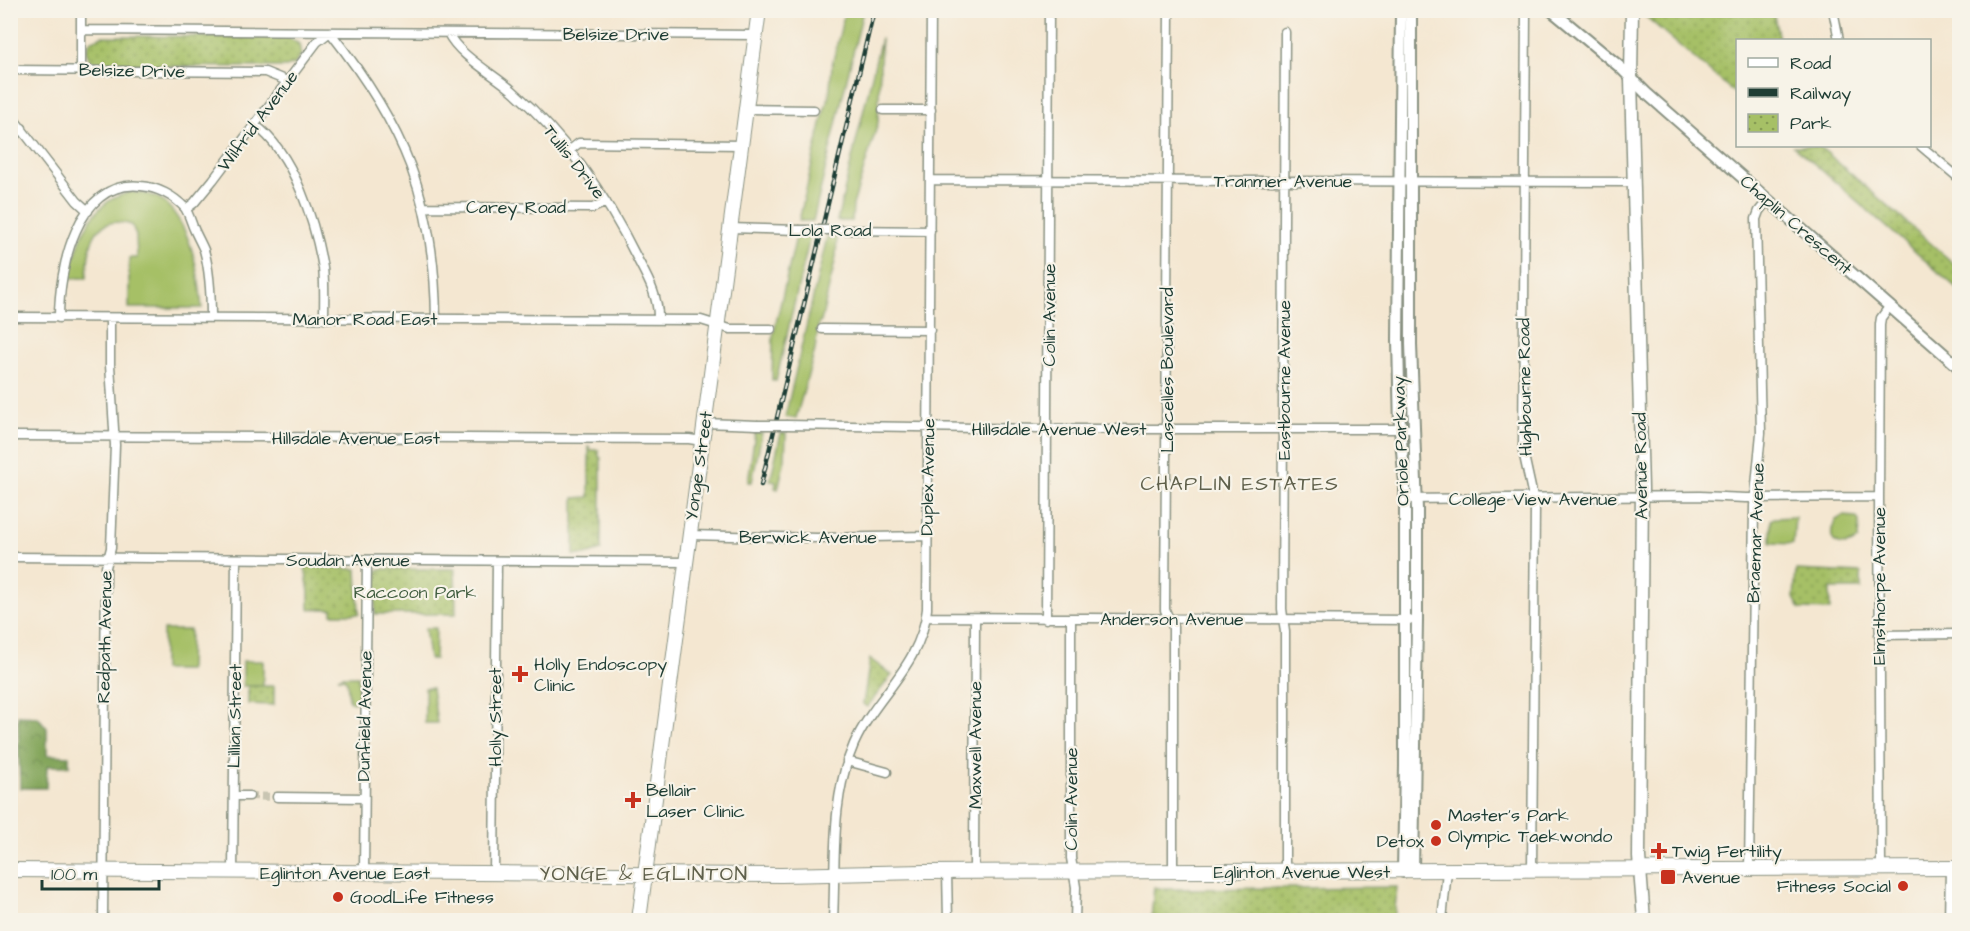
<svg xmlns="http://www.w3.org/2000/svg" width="1970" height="931" font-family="'Architects Daughter',sans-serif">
<defs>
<pattern id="forest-crowns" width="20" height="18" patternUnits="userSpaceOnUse" patternTransform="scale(1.5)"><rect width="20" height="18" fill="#84a65b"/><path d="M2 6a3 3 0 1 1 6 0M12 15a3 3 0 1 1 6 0" fill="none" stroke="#6b884c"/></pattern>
<pattern id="park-dots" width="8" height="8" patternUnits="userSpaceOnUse" patternTransform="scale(1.5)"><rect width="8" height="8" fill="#a6c066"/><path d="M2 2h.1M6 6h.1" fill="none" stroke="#879d55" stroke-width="1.8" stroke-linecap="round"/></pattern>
</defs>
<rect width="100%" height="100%" fill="#f7f3e8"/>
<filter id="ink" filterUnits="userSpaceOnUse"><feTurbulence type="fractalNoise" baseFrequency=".0167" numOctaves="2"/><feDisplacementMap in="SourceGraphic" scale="12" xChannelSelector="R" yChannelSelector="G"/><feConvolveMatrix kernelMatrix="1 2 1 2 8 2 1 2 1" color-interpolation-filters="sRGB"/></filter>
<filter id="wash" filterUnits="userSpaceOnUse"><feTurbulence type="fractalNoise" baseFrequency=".008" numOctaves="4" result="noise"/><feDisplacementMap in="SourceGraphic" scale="24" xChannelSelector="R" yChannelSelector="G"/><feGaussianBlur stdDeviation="1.35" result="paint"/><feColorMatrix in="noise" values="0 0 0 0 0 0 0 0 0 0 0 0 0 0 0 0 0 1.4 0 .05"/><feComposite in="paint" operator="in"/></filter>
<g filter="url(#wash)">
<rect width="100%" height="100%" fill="#f4e7d1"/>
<path fill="#a6c066" stroke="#627e4d" stroke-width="1.5" d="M845,11h18l-50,210h-14l25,-110 5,-14 3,-32z
M881,38l-3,85 -25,82 -1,16h-15z
M130,192c12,1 26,2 35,11 27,25 34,71 37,105h-73v-50h8l-1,-22 -4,-11c-40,-13 -44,23 -45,53h-18c7,-28 16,-63 43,-79 5,-3 12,-5 18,-7z
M796,237h14l-34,144 -4,-1 1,-44z
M827,237h10l-1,20 -15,65h-2l-4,28 -19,68 -11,-1z
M755,433h7l-10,49h-4z
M781,433h5l-1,26 -7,30 -3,-1 1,-6 -6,-1z
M1843,516l13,1 3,4 -1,19c-20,12 -34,0 -22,-20z
M1795,517l-2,27 -22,-1v-23l3,-2z
M425,628h11l-1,31h-6z
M163,630h27l-1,40h-26z
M243,661h20v25h-20z
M343,676h15v25l-5,2 -4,-2 -2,-20 -4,-3h-5z
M425,688h7l5,35h-12z"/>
<path fill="url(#forest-crowns)" stroke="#527248" stroke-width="1.5" d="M18,716l20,1 9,11v27l22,1v10h-22l-1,22h-26z"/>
<path fill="url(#park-dots)" stroke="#627e4d" stroke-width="1.5" d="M1645,11h128l6,29h-41l-1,55 -92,-79z
M102,36l186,1 11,7 2,11 -6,9 -9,3 -187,-1 -9,-5 -4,-10 4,-10z
M1794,146h25l140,122v22z
M589,446l2,4h8v7l2,1v92l-16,5h-11v-57l15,-1z
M305,567l52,2 2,45h-27v-5h-23v-17z
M379,569h76l1,45h-81l1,-40z
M1796,570l65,3v16h-31v21l-30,-1 -6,-11z
M870,659l22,16 -25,32 -4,-3z
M248,686h26v19l-26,-1z
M1154,887l12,2 231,-2 -3,33h-243z"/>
</g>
<g filter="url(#ink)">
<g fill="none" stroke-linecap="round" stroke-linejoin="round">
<path stroke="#c9c5b2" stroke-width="8" stroke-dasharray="8 4" stroke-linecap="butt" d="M249,796l28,1"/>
<g stroke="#8a9282" stroke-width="11">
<path id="minor" d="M1169,10l-4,600 8,17v244
M1526,10l-3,441 12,55 -3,364
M1833,10l6,30
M82,30l673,5
M330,32c74,94 105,167 106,288
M448,33c11,23 46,41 65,58 53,46 94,106 125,169 10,19 21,38 20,60
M10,70l255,2 22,9
M81,70v-60
M746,109l68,1
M883,110h48
M10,114l67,87 11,10
M255,125c39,28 60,98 68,143 2,17 1,35 1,51
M10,140l12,-12
M1921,146l39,33
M570,150l9,-7 162,2
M930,180l705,2
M425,207l168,1 13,-6
M186,209l8,-6 19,-23 104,-138 13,-10
M730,228l69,2
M846,230l84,1
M10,317l691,3 29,9h41
M59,318c0,-48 17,-139 82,-132 16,1 33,10 44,22 4,6 6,14 9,21 3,7 7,14 10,21 6,21 7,46 7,68
M822,329l108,1
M705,423l52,2
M787,425l253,4h373
M10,436l679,3 13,2
M1404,499l296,-3 46,2 133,-1
M689,535l128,3 110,-2
M10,557l675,5
M926,617l483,3
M1046,619l3,-609
M1071,619v239l5,29 -1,33
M1879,635l81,-1
M847,761l40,11
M234,796h15
M277,797l87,1
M1881,868l-2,-371 1,-173 1,-6 8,-11
M1749,870l5,-364 7,-73 -5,-214 3,-8 9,-11
M233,872l3,-313
M947,872l1,48
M1285,872v-240l-3,-23 3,-577
M364,873l3,-313
M974,873l1,-255
M494,874l3,-313
M103,920l3,-353 5,-19 4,-103 -5,-80v-47
M833,920c3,-58 -3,-121 21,-176 22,-49 67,-78 73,-135l4,-599
M1442,920l5,-49
M1949,920l1,-52"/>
</g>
<g stroke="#8a9282" stroke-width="14">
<path id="tertiary" d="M1401,10l-3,330 2,89 5,54v283l-2,106
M1411,10v334l6,166v110l-4,251
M1551,10l69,57 26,26 314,275"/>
</g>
<g stroke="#8a9282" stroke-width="15">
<path id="secondary" d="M1632,10l-1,69 11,409 -3,369 5,63"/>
</g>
<g stroke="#8a9282" stroke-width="16">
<path id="primary" d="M10,870l771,5 143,-3 1036,-4
M639,920l120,-910"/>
</g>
<use href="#minor" stroke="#fff" stroke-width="8"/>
<use href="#tertiary" stroke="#fff" stroke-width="10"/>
<use href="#secondary" stroke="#fff" stroke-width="12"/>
<use href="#primary" stroke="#fff" stroke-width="14"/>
<g stroke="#1f3d34" stroke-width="4.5">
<path id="rail" d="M761,485l113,-475"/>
</g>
<use href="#rail" stroke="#f7f3e8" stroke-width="2" stroke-dasharray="7" stroke-linecap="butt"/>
<g stroke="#8a9282" stroke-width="11" stroke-linecap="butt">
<path id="minor-bridge" d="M799,230h47
M757,425h30"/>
</g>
<use href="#minor-bridge" stroke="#fff" stroke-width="8"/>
</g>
</g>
<g fill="#c8321e" stroke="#f7f3e8" stroke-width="2">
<path d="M517 665h6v6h6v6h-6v6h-6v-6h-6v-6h6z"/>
<path d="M630 791h6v6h6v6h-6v6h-6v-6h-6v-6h6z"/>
<circle cx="1436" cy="825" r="6"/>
<circle cx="1436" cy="841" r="6"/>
<path d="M1656 842h6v6h6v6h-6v6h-6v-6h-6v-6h6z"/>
<rect x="1660" y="869" width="16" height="16" rx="3"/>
<circle cx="1903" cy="886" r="6"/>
<circle cx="338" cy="897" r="6"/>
</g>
<g text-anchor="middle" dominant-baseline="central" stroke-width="4.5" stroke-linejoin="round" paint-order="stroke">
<g font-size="18" fill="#1f3d34" stroke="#f7f3e8">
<text x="616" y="34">Belsize Drive</text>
<text transform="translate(132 71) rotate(1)">Belsize Drive</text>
<text transform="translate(258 121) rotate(-53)">Wilfrid Avenue</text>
<text transform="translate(574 162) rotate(52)">Tullis Drive</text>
<text x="1283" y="181">Tranmer Avenue</text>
<text x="516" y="207">Carey Road</text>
<text transform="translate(1796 225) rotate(41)">Chaplin Crescent</text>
<text x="830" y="230">Lola Road</text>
<text transform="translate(1049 315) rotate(-90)">Colin Avenue</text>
<text x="365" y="319">Manor Road East</text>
<text transform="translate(1167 370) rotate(-90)">Lascelles Boulevard</text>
<text transform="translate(1284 380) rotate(-90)">Eastbourne Avenue</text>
<text transform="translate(1525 387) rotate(-91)">Highbourne Road</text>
<text x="1059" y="429">Hillsdale Avenue West</text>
<text x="356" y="438">Hillsdale Avenue East</text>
<text transform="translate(1401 441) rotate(-92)">Oriole Parkway</text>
<text transform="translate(699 466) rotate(-82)">Yonge Street</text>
<text transform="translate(1641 466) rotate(-91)">Avenue Road</text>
<text transform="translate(928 477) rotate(-89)">Duplex Avenue</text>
<text x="1533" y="499">College View Avenue</text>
<text transform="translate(1756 533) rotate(-88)">Braemar Avenue</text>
<text x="808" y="537">Berwick Avenue</text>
<text x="348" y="560">Soudan Avenue</text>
<text transform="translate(1879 586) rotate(-90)">Elmsthorpe Avenue</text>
<text x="1172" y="619">Anderson Avenue</text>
<text transform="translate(105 637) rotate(-89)">Redpath Avenue</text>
<text transform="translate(235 716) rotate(-89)">Lillian Street</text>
<text transform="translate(365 716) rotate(-89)">Dunfield Avenue</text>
<text transform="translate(495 717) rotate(-90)">Holly Street</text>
<text transform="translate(975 745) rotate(-90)">Maxwell Avenue</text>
<text transform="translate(1071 799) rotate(-90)">Colin Avenue</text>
<text x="1302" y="872">Eglinton Avenue West</text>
<text x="345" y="873">Eglinton Avenue East</text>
</g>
<g font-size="18" fill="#415e40" stroke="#f7f3e8">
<text x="415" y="592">Raccoon Park</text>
</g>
<g font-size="18" fill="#1f3d34" stroke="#f7f3e8" text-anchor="start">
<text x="534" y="664">Holly Endoscopy<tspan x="534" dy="21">Clinic</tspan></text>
<text x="646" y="790">Bellair<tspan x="646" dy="21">Laser Clinic</tspan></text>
<text x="1448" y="815">Master’s Park<tspan x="1448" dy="21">Olympic Taekwondo</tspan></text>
<text x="1424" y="841" text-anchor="end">Detox</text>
<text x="1672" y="851">Twig Fertility</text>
<text x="1682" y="877">Avenue</text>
<text x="1891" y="886" text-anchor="end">Fitness Social</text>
<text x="350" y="897">GoodLife Fitness</text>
</g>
<g font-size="20" letter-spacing="1.5" fill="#5f604b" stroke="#f7f3e8">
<text x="1240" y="484">CHAPLIN ESTATES</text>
<text x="644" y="874">YONGE &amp; EGLINTON</text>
</g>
</g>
<rect width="1970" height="931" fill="none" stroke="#f7f3e8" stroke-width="36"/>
<rect x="1736" y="39" width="195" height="108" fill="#f7f3e8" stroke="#a1aaa0" stroke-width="1.5"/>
<rect x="1748" y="58" width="30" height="9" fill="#ffffff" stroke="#a1aaa0" stroke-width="1.5"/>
<text x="1790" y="69" font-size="18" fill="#1f3d34">Road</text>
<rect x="1748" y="88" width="30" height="9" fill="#1f3d34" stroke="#a1aaa0" stroke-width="1.5"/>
<text x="1790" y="99" font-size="18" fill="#1f3d34">Railway</text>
<rect x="1748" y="114" width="30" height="18" fill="url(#park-dots)" stroke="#a1aaa0" stroke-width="1.5"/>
<text x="1790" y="129" font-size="18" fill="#1f3d34">Park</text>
<path d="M42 880v9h117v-9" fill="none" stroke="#1f3d34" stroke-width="3"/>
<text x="51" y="880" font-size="18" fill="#1f3d34" stroke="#f7f3e8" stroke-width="4.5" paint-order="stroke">100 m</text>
</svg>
